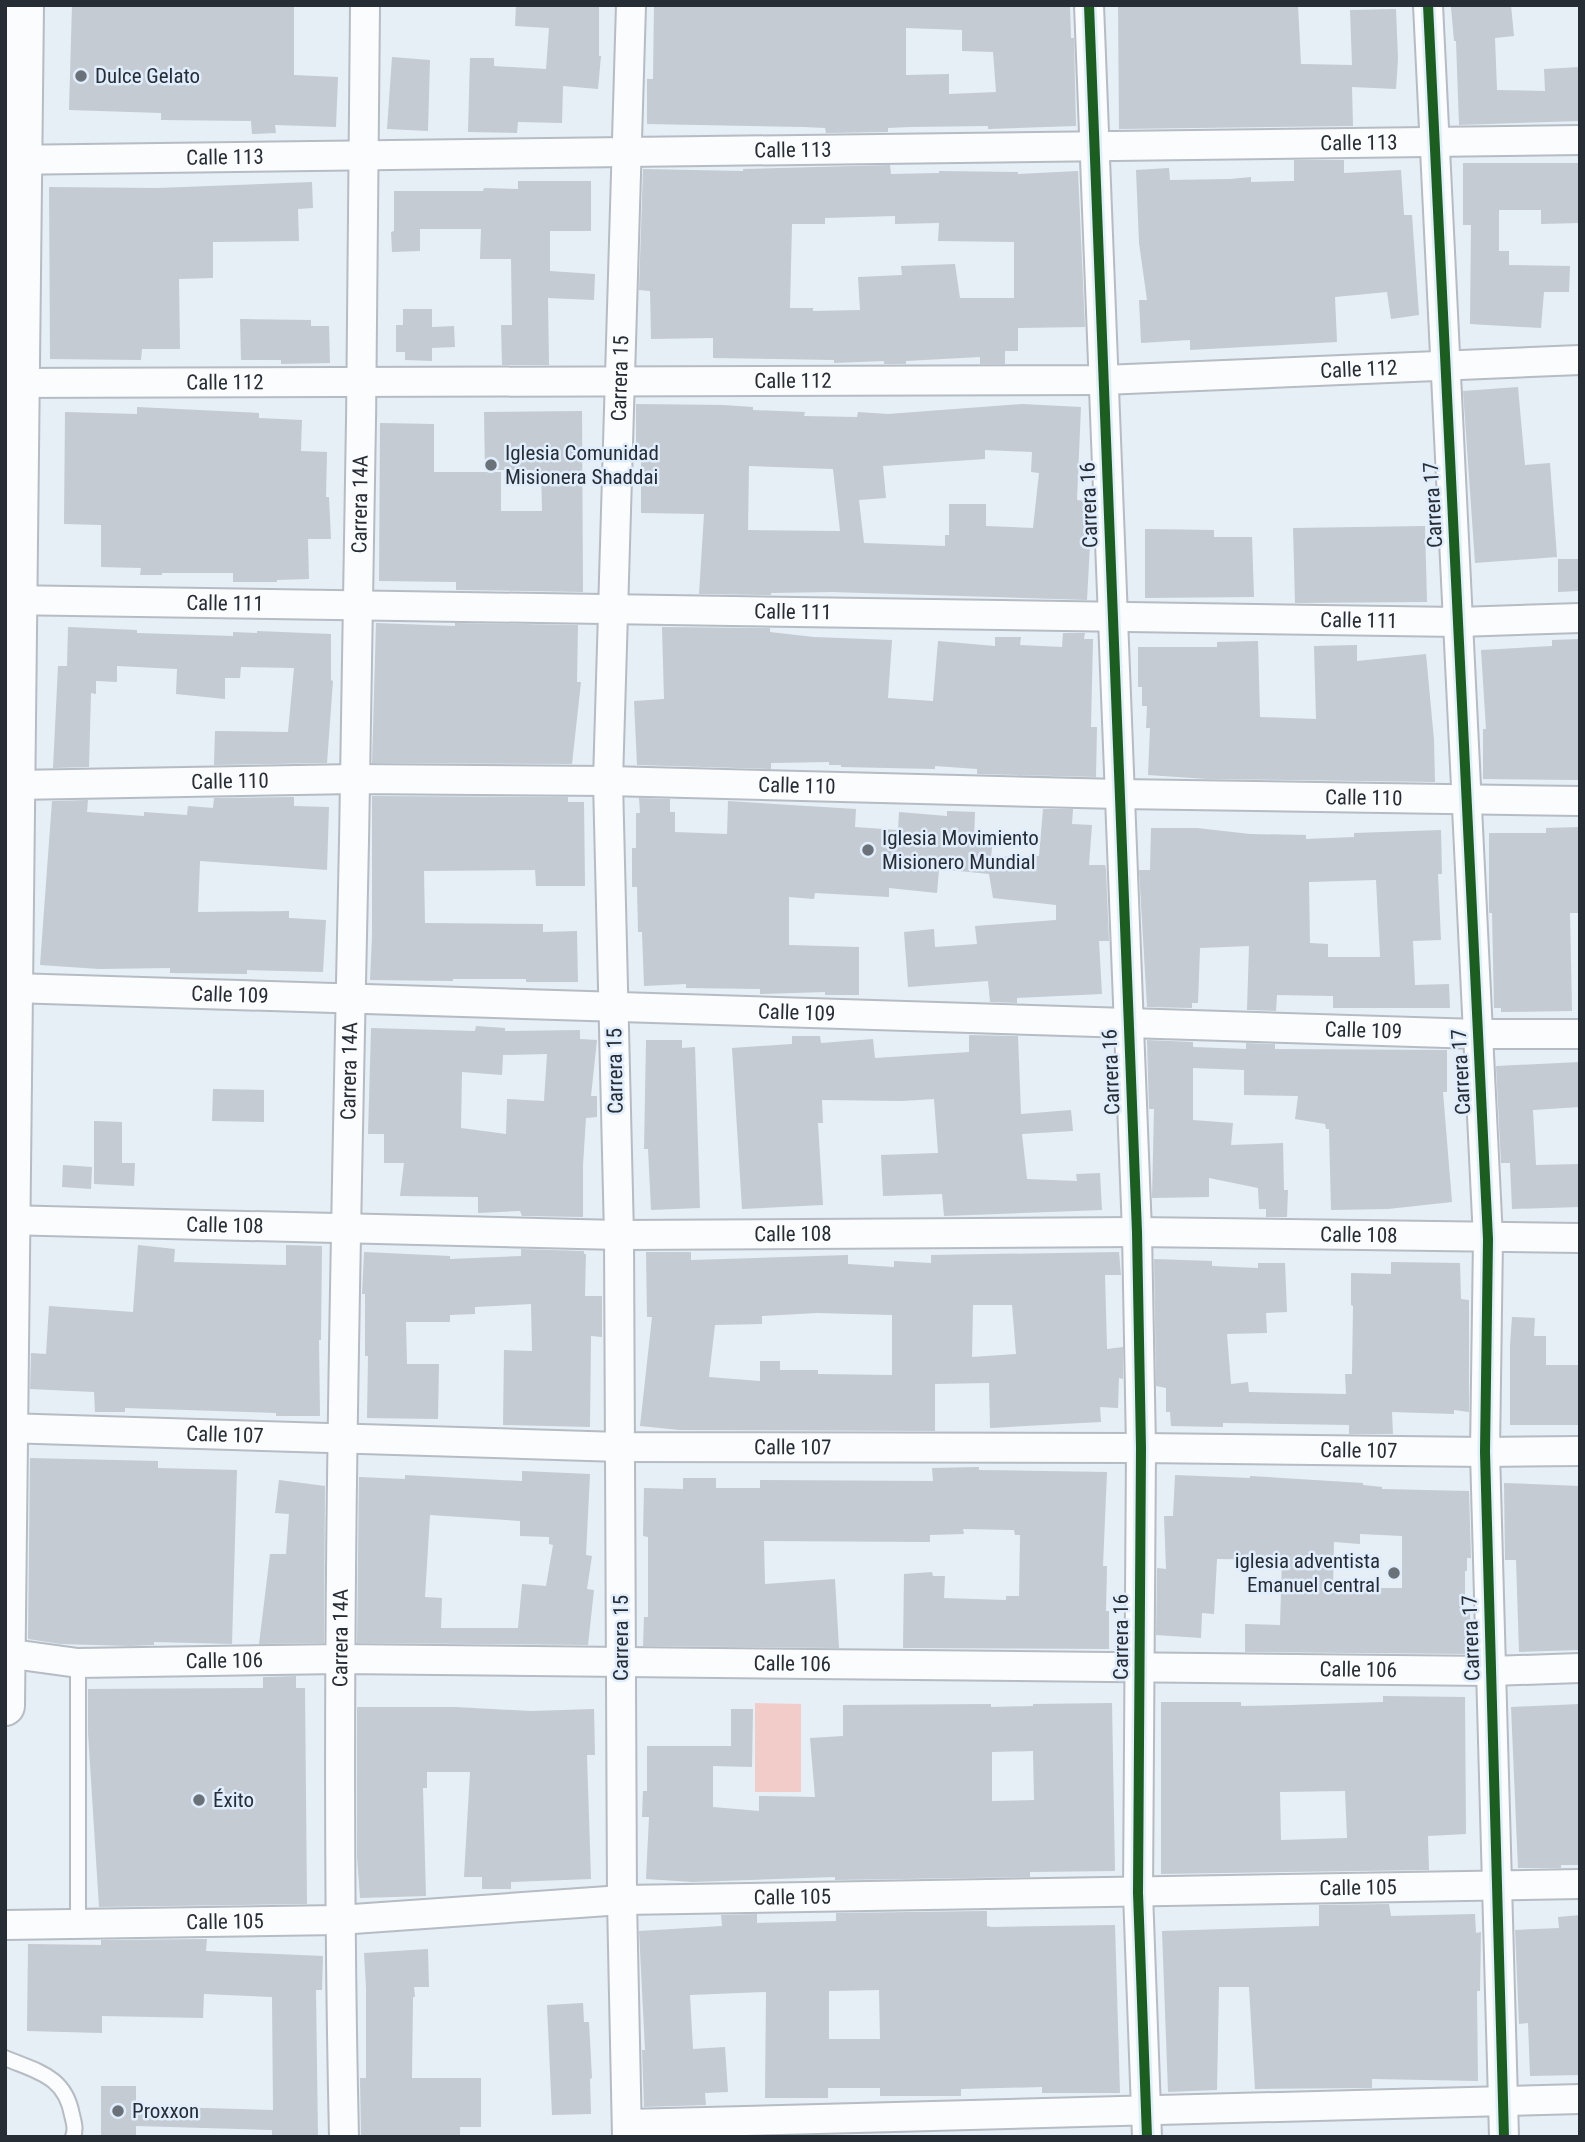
<svg xmlns="http://www.w3.org/2000/svg" width="1585" height="2142" font-family="'Roboto Condensed',sans-serif">
<rect width="100%" height="100%" fill="#e6eef6"/>
<path fill="#f2ccc9" d="M755,1703l46,1v88h-46z"/>
<path fill="#c4cbd2" fill-rule="evenodd" d="M72,5h222v70l44,2 -2,50 -61,-2 1,8 -24,1 -1,-13 -90,-1v-7l-92,-3z
M516,5h83v51h2l-3,33 -35,-3 -1,37 -44,-1 -1,11 -49,-1 2,-74h24v8l52,3 3,-41 -34,-2z
M654,5h416l1,33h3l2,88 -88,3v-3l-78,1 -22,1v4l-62,1 -1,-5 -21,-1 -157,-3v-45h6zM906,28l56,2v21l31,1 3,40 -47,2v-20l-43,1z
M1118,5h180l3,59 51,1 -2,-55 46,-1 2,50 -2,30 -44,-2 1,39 -234,3z
M1468,5h43l3,31 -19,2 2,52 48,1 -1,-22 36,-2v54l-121,4 -3,-84h-2l-3,-34z
M392,57l38,3 -2,71 -41,-2z
M1294,160h50v13l57,-3 3,45h8l7,100 -28,4 -4,-27 -52,5 2,45 -147,8v-10l-49,3 -2,-43h8l-8,-57 -3,-73 33,-2 1,12 60,-1 21,-2v5l43,-1z
M1463,163h117v60l-39,1v-14h-42v41h10v14l61,1 -1,26h-25l-3,36 -71,-4 1,-99h-8z
M890,165l1,9 48,-1v-2l79,1v2l60,-3 7,156 -67,1v23h-13v13h-25v-7l-74,4v3h-22v-3l-50,2v-3l-121,-2v-20l-62,1 -1,-48 -11,-1 4,-121 100,2v-2zM895,216v8l44,-1 -1,18 76,1v56h-54l-5,-34 -54,2 1,9 -44,2 2,33 -47,1v-3h-23l2,-84h33v-6z
M518,181h73v50h-41v40l45,3 -1,26 -46,-2 1,67h-47l-1,-40h11l-1,-66h-31l1,-30h-61v22l-28,1 -1,-20 3,-1v-40h89l1,-3 34,1z
M312,182l1,26 -15,1 1,32 -86,1v36l-34,1 1,70h-38l-1,11 -91,-1 -1,-172 108,1z
M403,309h29v18l22,-1 1,21 -23,1v13l-27,-1v-8h-9v-27h7z
M240,319l71,1v6h18l1,37 -49,1v-4h-40z
M1518,387l7,78 25,-2 7,94 -82,6 -12,-172z
M636,404l87,1 30,2v3l52,2 -1,4 53,1 1,-5 30,2 134,-10 59,3 -4,93 8,1 -1,44h6l-3,55 -255,-8 -61,1v2l-72,-1 5,-80 -63,-1v-55l-5,-1zM985,450l47,2 -1,20 8,1 -6,55 -47,-2v-22h-37v31h-4v11l-81,-3 -5,-43 27,-2 -3,-32 102,-7zM749,466l84,3 7,62 -92,-1z
M137,407l122,6v5l43,2 -1,31 26,1 -1,45h3l2,42h-23l1,40 -32,1v2h-44v-9h-71v2h-22l1,-7 -40,-1v-42l-37,-1 1,-112 72,2z
M582,411l1,181 -127,-2v-8l-77,-1 1,-158 54,1v48h67v39h41l-1,-41h-56l-1,-58z
M1425,526l2,76 -132,1 -2,-75z
M1145,529l69,1v7h38l2,60 -109,1z
M1558,559h20v32l-20,1z
M376,623l79,3v-3l123,2 -1,57h4l-9,82 -200,-1z
M68,627l69,3v3l96,3v-4l24,1v-2l74,3v46l2,1 -6,82 -113,2 1,-34 73,1 6,-64 -53,-1 -1,11h-15v21l-49,-5 1,-25 -60,-3v16l-21,-1v13l-5,-1 -2,74 -36,1 5,-102h9z
M662,627l108,1v4l44,5 78,3 -4,58 45,3 5,-60 57,5v-9h26l-1,8 42,2 1,-14h22l-1,6h9l-2,88h6l-1,50 -119,-3v-5l-42,-3v3l-94,-2v-2h-12v-3l-58,1v6l-134,-4 -3,-64 30,-2z
M1580,639v141l-97,-1v-50h3l-5,-79 71,-4v-6z
M1258,641l2,76 56,2 -2,-73 43,-1v16l69,-7 8,86 1,42 -228,-3 -59,-4 2,-47h-4l1,-22h-5v-19h-4v-40h79v-5z
M372,796l196,1v5h16l1,84h-49l-1,-16 -111,1 1,52 118,1v8l34,-1 1,51h-52v-3h-73v2l-83,-1 2,-43z
M294,797v9l35,1 -2,63 -127,-9 -2,51 91,-1v7l37,2 -3,52 -76,-2v4l-77,-1v-5l-71,1 -59,-4 12,-164 36,-1 -1,12 57,4v-4l43,3 1,-9 25,2 1,-10z
M639,798l31,1v13h5v20l52,2 1,-33 128,8 -1,18 43,3 1,-18 48,4v-5l28,1 -1,26 19,1 -2,18 48,-1 4,-47h30l-1,15 20,1 -3,40h16l1,4 3,72h-10l3,53 -85,4v5l-27,-1 -2,-21 -80,6 -4,-55 30,-3 1,18 42,-3 -2,-18 81,-6v-15l-63,-7 -4,-24 -50,-5 -2,24 -48,-5v9l-74,-4 -1,6 -25,-2v48l70,2v48h-34v-3l-65,2v-5l-74,-1v-4l-42,2 -2,-54h-4l-1,-45h-5v-39h4v-35h4z
M1580,827v86h-10l2,98 -71,1v-4h-7l-2,-95h-3v-80h57v-5z
M1151,828h46l53,6 56,1v4l48,-2v-4l87,-3 1,44h-4l3,66 -28,1 2,44 34,-1 1,24h-117v-12l-56,-1 -1,16 -29,-1 2,-64 -49,2 -2,55h-6v5l-45,-1 -8,-137h11zM1376,880l4,77h-52v-13l-18,-1 -1,-61z
M476,1026l29,2v3l75,-1v9l17,1 -6,56h6v21l-11,1 -3,47v52l-61,-1 -2,-5 -42,2v-16l-78,-1 4,-33h-20v-29h-16l3,-106 104,3zM547,1054l-3,47 -37,-2 -1,35 -45,-6 1,-56 40,3 1,-20z
M969,1035l49,1 3,78 50,-4 2,21 -51,3 5,45 50,2 -1,-7 24,-1 2,37 -158,6 -2,-22 -59,2 -2,-41 57,-2 -4,-54 -32,2 -80,-1 1,23h-5l5,82 -81,4 -10,-161 60,-4v-8h28l1,7 52,-4 2,19 94,-6z
M646,1040h36v8l13,-1 5,161 -49,2 -3,-61h-4z
M1147,1040l46,2v5l53,2v-6l29,1v5l172,1v42h-4l9,110 -64,7 -57,1 -2,-81h-3l-1,-5 -30,-5 3,-23 -54,-1v-25l-51,-2v52l40,3 -2,22 52,-2 1,47h4l-1,27h-21v-8h-7l-1,-21 -49,-10v19l-57,1 2,-89h-5z
M1580,1062v45l-47,3 3,55 44,-1v43l-68,2 -2,-46h-9l-5,-97z
M213,1089l51,1v32l-52,-1z
M94,1121l28,1v41h13l-1,23 -40,-2z
M63,1165l29,2 -1,22 -29,-2z
M138,1245l37,4 -1,13 112,3v-20l36,1 -1,94h-2l1,76h-44v-3l-151,-5v4h-30l-1,-20 -64,-3 1,-36 15,1 3,-48 84,6z
M521,1249l63,2v3h2l-1,42h17v41l-11,-1 -1,91 -87,-2 1,-75 28,1 -1,-47 -56,3v7l-25,1v7h-44l1,42h32l-1,55 -71,-1 1,-62h-3v-62h-3l2,-42 86,4v3l71,-3z
M646,1252h45v8l157,-5v9l46,3v-6l37,2v-8l188,-3 2,23h-16l2,74 16,-2v32l-4,-1 -1,30 -18,-1 1,15 -111,6 -1,-45 -54,1v47l-255,-1 -40,-4 12,-109h-5zM973,1305h39l4,49 -44,3zM817,1313l75,2v60l-74,-1v-4h-38v-9h-20v20l-51,-4 6,-52 47,-1v-8z
M1154,1259l58,2v5l46,2v-5h27l2,49 -21,1 1,20 -40,1 4,50 17,-2 1,10 97,2 -1,-20h7l1,-68 -2,-1v-32l40,1v-12l69,1 1,36 8,1v112l-15,-2v4l-62,-2 1,22h-44v-9l-126,-2v4l-52,-1 -1,-14h-4v-24l-10,-2z
M1512,1317l23,1 -1,18h12v29h34v60h-70v-80z
M30,1458l128,3v7l79,2 -5,174 -78,-2v3l-24,1 -70,-2 -32,-5z
M979,1467v3l128,2 -4,94h4l-1,45h3v38l-206,-1 1,-74 28,-2 1,4h12l-1,22 62,2v-4h13l1,-61h-5l-1,-5 -51,-1 1,5 -34,1v7l-166,-1 1,43 70,-5 4,69 -196,-2 1,-29h4v-80l-5,-1 1,-48 39,1v-11h33v10h44v-8l173,1 -1,-13z
M522,1471l68,3 -4,81 6,1 -5,33 7,1 -6,55 -231,-2 2,-166 46,2v-4l117,6zM430,1515l90,6v15l29,1v7l4,1 -7,41 -24,-2 -4,44h-77l1,-30 -17,-1z
M1175,1475l75,3v-2l113,7v2l19,2v2l87,2 2,67h-4v13h-2v42h5v41l-225,-2v-28l35,1 2,-65 -65,-1 -3,55 -12,-1 -1,25 -45,-3 1,-67 9,1 -2,-53h9zM1360,1534l42,2v52h-69l1,-46 26,2z
M279,1480l46,6 -1,157 -65,1 11,-90h16l3,-40 -14,-1z
M1504,1483l76,3v164l-61,2 -3,-92h-11z
M296,1676v12h9l2,216 -208,3 -11,-174v-44l175,-1v-11z
M1383,1696l82,1 1,137 -38,2 1,34 -268,4v-172h80v4l50,-1 92,-3zM1345,1791l2,47 -66,2 -1,-48z
M1112,1703l3,168 -85,1v5l-195,3v-3l-143,5 -46,-3 3,-62h-7l1,-26h4v-45h84v-37h22l-1,58 -39,-1v41l46,4v-15l56,1 -5,-59 33,-2v-31l148,-1v3l42,-1v-2zM1033,1751l1,49 -42,1v-49z
M1580,1704v161h-19v3h-43l-7,-161z
M357,1707h98l76,4 63,-2 1,46h-8l4,124 -80,3v7h-29v-12h-18l6,-105h-43v16h-4l3,108 -66,2 -3,-41z
M1389,1904l2,12 84,-2 1,19 5,-1 -1,59h-3l1,90 -106,-2v9l-117,1 -6,-102h-30l-2,103 -49,2 -6,-161 157,-5v-21z
M987,1911v15l5,1 123,-2 5,168h-78v-6l-81,2v7h-81v-8h-52v10h-63l1,-106 -76,3 3,54 32,-2 3,45 -23,1 1,12 -62,2 -2,-57h3l-6,-119 83,-5 -1,-11 36,-1v9l79,-2v-8zM879,1990l1,49h-51v-48z
M1580,1915v160l-50,1 -2,-53 -9,1 -4,-94 44,-2 -1,-11z
M207,1939l-1,12 117,5 -1,34h-6l2,147h-46v-7l-136,-4v11h-35v-51h35v20l137,4 -1,-113 -68,-3 -1,24 -101,-2v17l-75,-2 1,-87 73,1v-5z
M428,1949l1,38h-15l1,10h-2l-1,81h69v49h-21v10h-99l-1,-59h6v-90l-2,-35z
M583,2003l1,19h5l3,56 -2,1 1,35 -39,1 -5,-110z"/>
<g fill="none" stroke-linecap="round" stroke-linejoin="round">
<g stroke="#b6bcc3" stroke-width="18">
<path id="service" d="M78,1663v261
M5,2058c33,14 60,18 67,57 2,8 4,14 1,22"/>
</g>
<g stroke="#b6bcc3" stroke-width="32">
<g id="minor">
<path d="M1089,5l48,1227 4,216 -3,445 9,244"/>
<path d="M1428,5l60,1234 -3,213 19,685"/>
<path id="s1" d="M5,160l1575,-20"/>
<path id="s2" d="M5,383l1098,-3 477,-20"/>
<path id="s3" d="M5,600l1453,22 122,-4"/>
<path id="s4" d="M15,785l340,-6 253,2 511,13 461,7"/>
<path id="s5" d="M13,988l1465,46h102"/>
<path id="s6" d="M5,1220l614,15 518,-3 443,6"/>
<path id="s7" d="M5,1428l615,19 521,1 344,4 95,-1"/>
<path id="s8" d="M5,1653l73,10 263,-4 1150,12 89,-3"/>
<path id="s9" d="M5,1925l334,-5 283,-20 958,-16"/>
<path d="M627,2124l953,-25"/>
<path id="s10" d="M344,2137c-10,-432 1,-864 10,-1296 6,-279 9,-557 11,-836"/>
<path id="s11" d="M627,2137l-5,-237 -3,-665 -11,-454 23,-776"/>
</g>
</g>
<g stroke="#b6bcc3" stroke-width="42">
<path id="primary" d="M5,1706l19,-1701"/>
</g>
<use href="#service" stroke="#fbfcfe" stroke-width="14"/>
<use href="#minor" stroke="#fbfcfe" stroke-width="28"/>
<use href="#primary" stroke="#fbfcfe" stroke-width="38"/>
<g stroke="#e0edfc" stroke-width="15">
<path id="cycleway" d="M1089,5l48,1227 4,216 -3,445 9,244
M1428,5l60,1234 -3,213 19,685"/>
</g>
<use href="#cycleway" stroke="#1b5e20" stroke-width="10"/>
</g>
<g fill="#6a7178" stroke="#e0edfc" stroke-width="2.5">
<circle cx="81" cy="76" r="7"/>
<circle cx="491" cy="465" r="7"/>
<circle cx="868" cy="850" r="7"/>
<circle cx="1394" cy="1573" r="7"/>
<circle cx="199" cy="1800" r="7"/>
<circle cx="118" cy="2111" r="7"/>
</g>
<g text-anchor="middle" dominant-baseline="central" stroke-width="5" stroke-linejoin="round" paint-order="stroke">
<g font-size="21" fill="#272d34" stroke="#e0edfc" text-anchor="start">
<text x="95" y="76">Dulce Gelato</text>
<text x="505" y="453">Iglesia Comunidad<tspan x="505" dy="24">Misionera Shaddai</tspan></text>
<text x="882" y="838">Iglesia Movimiento<tspan x="882" dy="24">Misionero Mundial</tspan></text>
<text x="1380" y="1561" text-anchor="end">iglesia adventista<tspan x="1380" dy="24">Emanuel central</tspan></text>
<text x="213" y="1800">Éxito</text>
<text x="132" y="2111">Proxxon</text>
</g>
<g font-size="21" fill="#272d34" stroke="#e0edfc">
<text stroke="none"><textPath href="#s1" startOffset="1354">Calle 113</textPath></text>
<text stroke="none"><textPath href="#s1" startOffset="788">Calle 113</textPath></text>
<text stroke="none"><textPath href="#s1" startOffset="220">Calle 113</textPath></text>
<text stroke="none"><textPath href="#s2" startOffset="1354">Calle 112</textPath></text>
<text stroke="none"><textPath href="#s11" startOffset="1759">Carrera 15</textPath></text>
<text stroke="none"><textPath href="#s2" startOffset="788">Calle 112</textPath></text>
<text stroke="none"><textPath href="#s2" startOffset="220">Calle 112</textPath></text>
<text stroke="none"><textPath href="#s10" startOffset="1633">Carrera 14A</textPath></text>
<text transform="translate(1089 505) rotate(-92)">Carrera 16</text>
<text transform="translate(1433 505) rotate(-93)">Carrera 17</text>
<text stroke="none"><textPath href="#s3" startOffset="220">Calle 111</textPath></text>
<text stroke="none"><textPath href="#s3" startOffset="788">Calle 111</textPath></text>
<text stroke="none"><textPath href="#s3" startOffset="1354">Calle 111</textPath></text>
<text stroke="none"><textPath href="#s4" startOffset="215">Calle 110</textPath></text>
<text stroke="none"><textPath href="#s4" startOffset="782">Calle 110</textPath></text>
<text stroke="none"><textPath href="#s4" startOffset="1349">Calle 110</textPath></text>
<text stroke="none"><textPath href="#s5" startOffset="217">Calle 109</textPath></text>
<text stroke="none"><textPath href="#s5" startOffset="784">Calle 109</textPath></text>
<text stroke="none"><textPath href="#s5" startOffset="1351">Calle 109</textPath></text>
<text stroke="none"><textPath href="#s10" startOffset="1066">Carrera 14A</textPath></text>
<text transform="translate(615 1071) rotate(-91)">Carrera 15</text>
<text transform="translate(1111 1072) rotate(-92)">Carrera 16</text>
<text transform="translate(1461 1072) rotate(-93)">Carrera 17</text>
<text stroke="none"><textPath href="#s6" startOffset="220">Calle 108</textPath></text>
<text stroke="none"><textPath href="#s6" startOffset="788">Calle 108</textPath></text>
<text stroke="none"><textPath href="#s6" startOffset="1354">Calle 108</textPath></text>
<text stroke="none"><textPath href="#s7" startOffset="220">Calle 107</textPath></text>
<text stroke="none"><textPath href="#s7" startOffset="788">Calle 107</textPath></text>
<text stroke="none"><textPath href="#s7" startOffset="1354">Calle 107</textPath></text>
<text transform="translate(1121 1637) rotate(-90)">Carrera 16</text>
<text stroke="none"><textPath href="#s10" startOffset="499">Carrera 14A</textPath></text>
<text transform="translate(621 1638) rotate(-90)">Carrera 15</text>
<text transform="translate(1471 1638) rotate(-92)">Carrera 17</text>
<text stroke="none"><textPath href="#s8" startOffset="220">Calle 106</textPath></text>
<text stroke="none"><textPath href="#s8" startOffset="788">Calle 106</textPath></text>
<text stroke="none"><textPath href="#s8" startOffset="1354">Calle 106</textPath></text>
<text stroke="none"><textPath href="#s9" startOffset="1354">Calle 105</textPath></text>
<text stroke="none"><textPath href="#s9" startOffset="788">Calle 105</textPath></text>
<text stroke="none"><textPath href="#s9" startOffset="220">Calle 105</textPath></text>
</g>
</g>
<rect width="1585" height="2142" fill="none" stroke="#272d34" stroke-width="14"/>
</svg>
